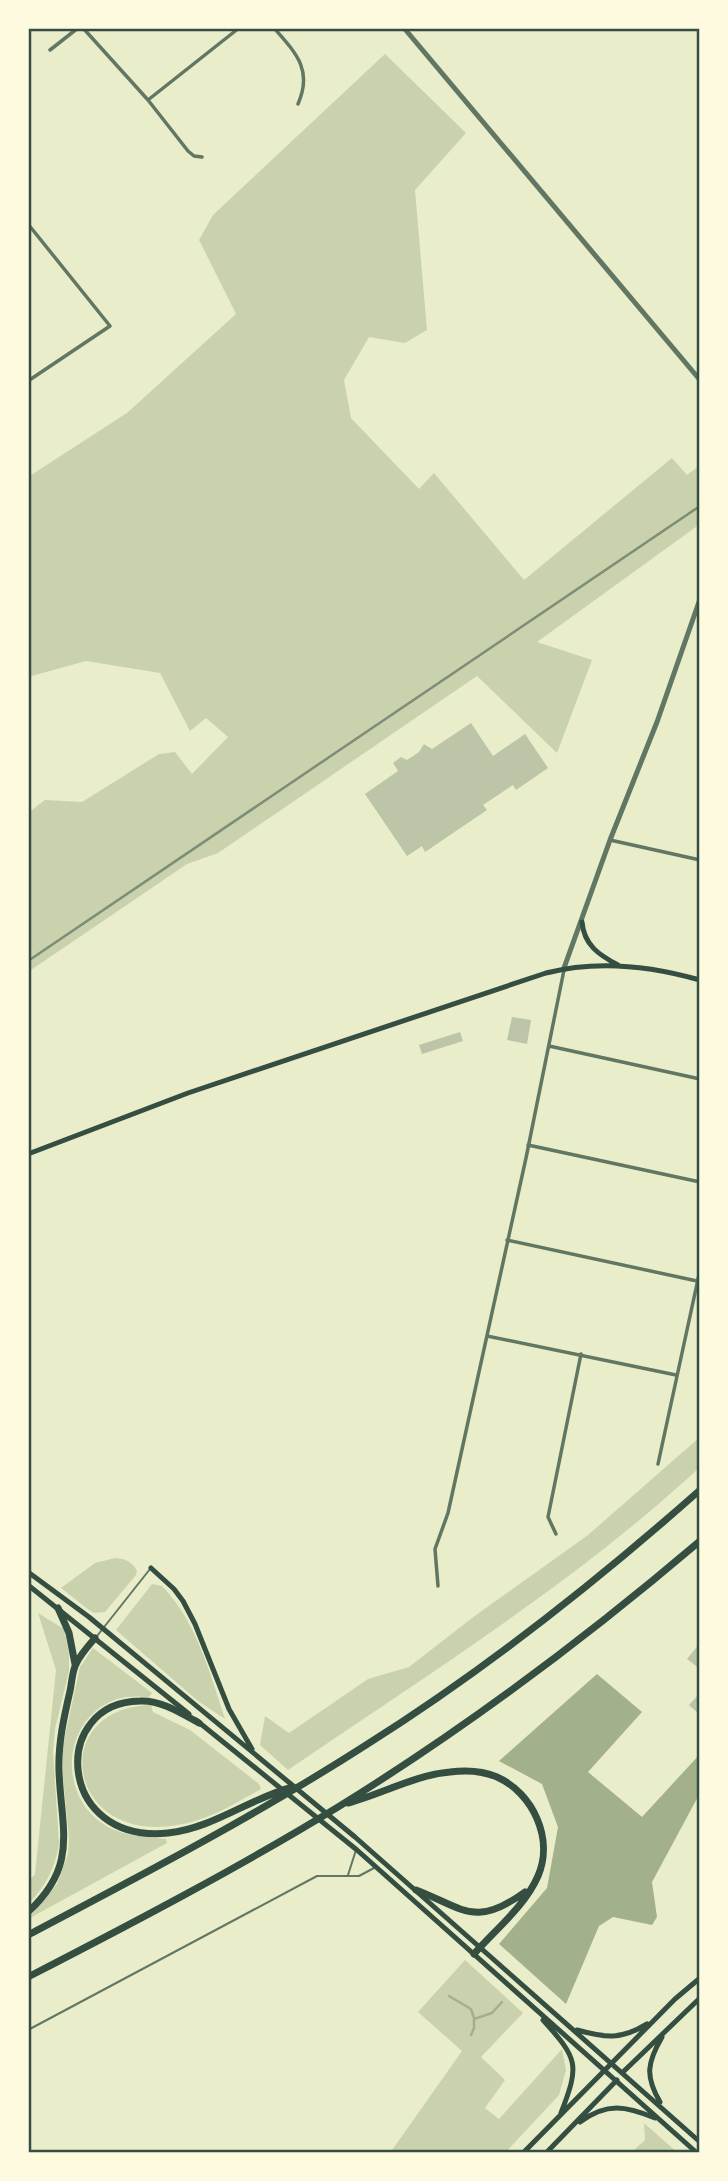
<svg xmlns="http://www.w3.org/2000/svg" width="728" height="2181" font-family="Manrope,sans-serif">
<rect width="100%" height="100%" fill="#e9edc9"/>
<path fill="#cad2ad" d="M385,54l81,79 -51,57 12,140 -22,13 -36,-6 -25,43 7,38 68,71 15,-16 90,107 148,-122 15,17 13,-10v59l-163,118 55,18 -35,93 -80,-77 -259,177 -31,11 -159,108v-159l17,-13 37,2 77,-48 16,-2 17,22 36,-37 -22,-19 -16,13 -30,-58 -74,-12 -58,16v-200l99,-64 109,-99 -37,-74 14,-25z
M700,1437v30c-125,116 -272,207 -412,303l-28,-25 5,-29 24,17 79,-54 41,-12 67,-52 112,-80z
M115,1558c9,0 18,4 22,13l-1,4 -31,37 -11,1 -5,-3 -28,-22 34,-25z
M152,1584l10,2c34,35 48,87 63,133l-27,-18 -82,-71z
M38,1613l26,16 5,25v17l-14,58 -2,23 6,91c-3,23 -14,45 -31,61v-22l7,-8 21,-204z
M93,1648l59,45 -3,4c-11,-1 -22,-1 -32,2 -57,20 -60,100 -9,128 17,9 39,10 58,12l1,4 -139,76 29,-35 11,-30 1,-16 -6,-60v-33l17,-78z
M151,1705l2,7 37,18 69,54 2,5c-20,11 -40,24 -63,31 -129,41 -158,-112 -47,-115z
M465,1960l58,53 -42,44 24,23 -20,28 14,11 63,-70 4,21 -7,25 -54,58h-115l72,-102 -44,-39z
M644,2123l34,30h-47l14,-13z"/>
<path fill="#a3b18a" d="M597,1674l45,38 -54,60 54,45 58,-63v39l-48,89 5,35 -5,8 -39,-8 -14,9 -33,78 -67,-60 48,-56 11,-61 -16,-43 -43,-23z"/>
<g fill="none" stroke-linecap="round" stroke-linejoin="round">
<path stroke="#a3b18a" stroke-width="2.5" d="M449,1996l22,13 3,9
M471,2035l3,-7v-9l18,-6 10,-11"/>
</g>
<path fill="#bcc5a7" d="M471,723l22,33 32,-22 23,34 -32,22 -3,-5 -30,20 4,5 -62,42 -3,-6 -15,10 -42,-62 33,-23 -5,-8 8,-6 6,3 12,-8 5,-8 8,5z
M512,1017l19,3 -4,24 -20,-4z
M460,1032l3,9 -41,13 -3,-9z
M700,1643v26l-13,-10z
M700,1693v22l-11,-10z"/>
<g fill="none" stroke-linecap="round" stroke-linejoin="round">
<path stroke="#617663" stroke-width="2" d="M97,1636l53,-67
M348,1875l8,-25
M28,2030l289,-154h42l15,-8"/>
<path stroke="#617663" stroke-width="3.5" d="M83,28l65,72 40,51 6,5 8,1
M274,28c22,25 39,42 24,76
M50,50l28,-22
M148,100l91,-72
M28,224l82,102 -82,55
M610,840l90,20
M549,1046l151,33
M528,1145l172,37
M507,1240l190,41
M487,1336l189,39
M658,1464l42,-194
M556,1534l-8,-17 33,-163
M438,1586l-3,-37 13,-36 78,-355 38,-188"/>
<path stroke="#617663" stroke-width="5" d="M404,28l296,352
M564,968l46,-128 47,-118 43,-123"/>
<path stroke="#344e41" stroke-width="5" d="M582,922c2,23 17,33 36,43
M28,1154l160,-61 358,-120c50,-13 105,-7 154,7
M151,1568l23,21 9,12 12,23 34,85 23,40
M28,1572l61,45 266,220 345,305
M28,1585l161,129
M196,1720l161,130 340,303
M543,2020c35,39 37,44 18,93
M577,2030c29,8 44,10 70,-6
M623,2072l77,-74
M660,2102c-15,-26 -13,-39 2,-65
M580,2122c27,-20 46,-16 75,-4
M523,2153l152,-154 25,-21
M546,2153l71,-73"/>
<path stroke="#344e41" stroke-width="7" d="M58,1608l11,25 6,31
M199,1723c-18,-10 -38,-23 -59,-22 -90,1 -84,143 28,132 46,-5 82,-35 125,-46
M348,1803c34,-9 67,-28 102,-31 15,-2 33,-1 47,5 36,16 57,62 41,99 -13,30 -43,54 -64,78
M416,1890c49,19 59,38 109,2
M28,1912c51,-47 33,-83 31,-141 -1,-28 5,-54 11,-80 2,-9 2,-19 6,-27 4,-9 12,-18 19,-26
M28,1935c114,-60 229,-120 338,-190 119,-75 229,-162 334,-255
M28,1977c105,-54 210,-109 310,-170 128,-79 248,-169 362,-266"/>
<path stroke="#7c8e77" stroke-width="2.5" d="M28,961l672,-455"/>
</g>
<rect width="728" height="2181" fill="none" stroke="#fefae0" stroke-width="60"/>
<rect x="30" y="30" width="668" height="2121" fill="none" stroke="#344e41" stroke-width="2.5"/>
</svg>
